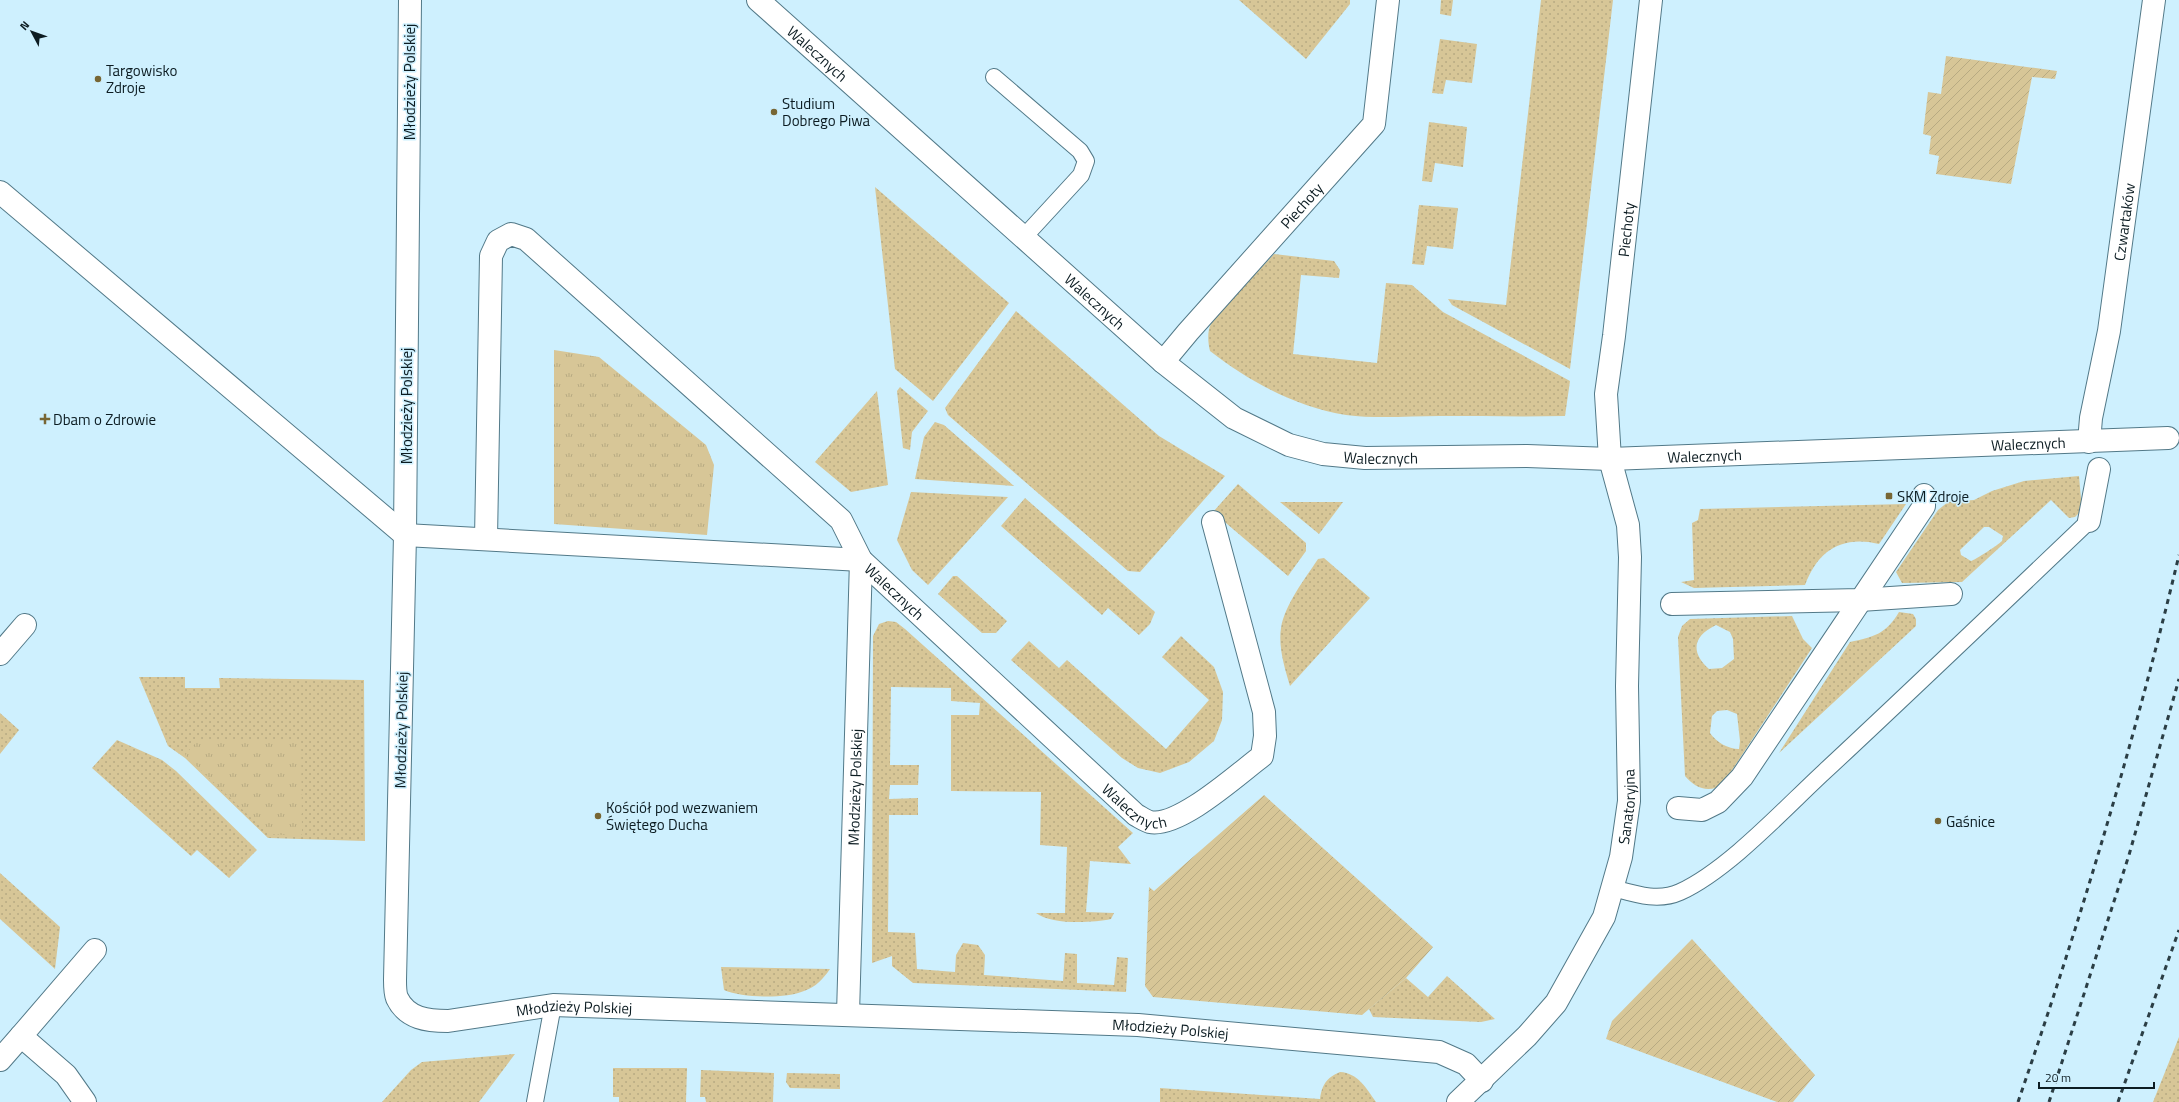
<svg xmlns="http://www.w3.org/2000/svg" width="2179" height="1102" font-family="'Titillium Web',sans-serif">
<defs>
<pattern id="grass-dots" width="8" height="8" patternUnits="userSpaceOnUse"><rect width="8" height="8" fill="#d7c697"/><path d="M2 2h.1M6 6h.1" fill="none" stroke="#b7aa82" stroke-width="1.8" stroke-linecap="round"/></pattern>
<pattern id="park-tufts" width="24" height="20" patternUnits="userSpaceOnUse"><rect width="24" height="20" fill="#d7c697"/><path d="M3 7l-1-3M5 7V3M7 7l1-3M15 17l-1-3M17 17v-4M19 17l1-3" fill="none" stroke="#b7aa82"/></pattern>
<pattern id="garden-furrows" width="10" height="10" patternUnits="userSpaceOnUse"><rect width="10" height="10" fill="#d7c697"/><path d="M-1 1l2-2M0 10L10 0M9 11l2-2" fill="none" stroke="#b7aa82"/></pattern>
</defs>
<rect width="100%" height="100%" fill="#cef0fe"/>
<path fill="url(#grass-dots)" fill-rule="evenodd" d="M1239,0h111v4l-44,55z
M1441,0h12l-2,16 -11,-2z
M1541,0h72l-43,369 -118,-64 -4,-6 58,6z
M1440,39l37,5 -5,39 -26,-3 -3,14 -11,-1z
M1429,122l38,5 -4,40 -28,-4 -3,19 -10,-1z
M875,187l134,116 -76,98 -38,-32z
M1419,205l39,3 -5,41 -26,-3 -3,19 -12,-1z
M1274,254l60,7 6,9 -1,8 -38,-3 -8,79 84,9 9,-80 26,2 31,27 127,69 -5,35c-42,1 -83,0 -125,0 -31,0 -63,3 -94,-1 -50,-8 -96,-33 -136,-64 -2,-8 -3,-20 1,-27 12,-21 46,-51 63,-70z
M1016,311l143,125 66,40 -85,96 -12,-1 -180,-156 -3,-7z
M900,387l28,24 -16,21 -2,18 -7,-2 -6,-57z
M877,391l11,94 -37,7 -36,-30z
M935,422l9,3 70,61 -99,-7 9,-42z
M2079,476l3,34 -7,7 -6,1 -18,-18 -89,82 -60,1 -6,-11 42,-62 10,-8 26,-2 18,-9 32,-10zM1984,527h5l14,9 -1,5c-4,4 -27,19 -31,20l-10,-6 -1,-5z
M1238,484l68,59v8l-18,25 -75,-64z
M911,492l97,5 -80,88 -16,-15 -15,-30z
M1025,498l130,114 -5,12 -11,11 -31,-27 -6,7 -101,-89z
M1280,502h63l-24,32z
M1906,504l-27,40c-38,-9 -61,7 -74,41l-111,3 -13,-6 13,-2 -2,-57 6,-3 2,-11z
M1324,558l46,40 -80,88c-5,-17 -12,-39 -9,-58 4,-24 24,-49 37,-69z
M953,576h4l50,45 -11,12h-14l-44,-39z
M1899,612l14,2 3,5v7l-137,127 71,-111c24,-5 36,-8 49,-30z
M1792,616l11,23 9,9 -89,136c-14,10 -28,4 -38,-8l-7,-139 4,-11 8,-7zM1716,625l14,7 3,7 1,20 -12,9 -13,1c-19,-17 -16,-33 7,-44zM1727,710l10,4 3,27 -1,8c-11,0 -23,-7 -29,-16l2,-17 5,-5z
M888,621l8,1 9,7 228,204 -15,14 13,17 -41,-3 -4,51 28,1 -3,6c-19,4 -60,6 -75,-6h29l2,-66 -27,-2 1,-53 -90,-1v-76h28l1,-12 -29,-2v-13l-60,-1 -1,78h29l-1,20h-28l-1,14 29,-1v17h-29l-1,117 27,1 2,36 38,3 1,-17 7,-12 15,2 7,10 -1,20 79,6 2,-28 12,1v29l37,2 3,-28 11,1 -2,34 -213,-9 -21,-17v-10l-20,7 1,-327 6,-12z
M1181,636l33,31 9,25 -1,28 -8,21 -25,21 -29,11 -22,-5 -16,-10 -111,-98 18,-19 30,27 8,-8 99,89 43,-49 -47,-43z
M139,677h46v11h35l-1,-10 145,2 1,161 -97,-3 -83,-80 -17,-12z
M0,713l19,17 -19,24z
M117,740l45,20 14,11 81,79 -28,28 -32,-28 -6,6 -99,-88z
M0,873l60,54 -5,42 -55,-50z
M721,967l109,2c-7,10 -14,18 -26,22 -19,8 -61,7 -80,-1z
M1447,976l48,43 -14,3 -108,-5 -4,-8 37,-31 22,19z
M2179,1037v65h-26z
M515,1054l-36,48h-97l29,-32 11,-8z
M613,1068h74l-1,34h-67v-5h-6z
M701,1070l73,3 -1,29h-67l-1,-5h-5z
M1340,1072c18,1 26,16 36,30h-216v-14l160,11c2,-14 6,-21 20,-27z
M787,1073l53,1v15l-50,-1 -4,-6z"/>
<path fill="url(#park-tufts)" d="M554,350l45,7 107,88 8,20 -7,70 -153,-11z
M301,739l1,97 -34,-2 -83,-79 13,-15z"/>
<path fill="url(#garden-furrows)" d="M1946,56l111,15 -2,8 -23,-2 -21,107 -75,-10 3,-18 -10,-2 2,-18 -8,-2 5,-42 13,2z
M1264,795l169,152 -27,31 -44,37 -209,-18 -8,-11 4,-99 5,4z
M1692,939l123,136 -22,27h-16l-171,-63 6,-18z"/>
<g fill="none" stroke-linecap="round" stroke-linejoin="round">
<g stroke="#527988" stroke-width="18">
<path id="lane" d="M994,77l86,74 6,10 -5,14 -57,62
M1613,888c22,6 45,14 67,4 48,-22 104,-83 144,-120 89,-83 177,-167 265,-251
M535,1102l18,-97"/>
</g>
<g stroke="#527988" stroke-width="24">
<g id="street">
<path id="s1" d="M410,0l-5,535 -10,445c0,5 0,13 2,18 10,21 31,23 51,23l105,-16 585,20 301,27 27,12 16,17"/>
<path d="M0,192l405,343 456,25"/>
<path id="s2" d="M1163,362l25,-30 186,-208 14,-124"/>
<path id="s3" d="M2089,442l2,-24 18,-87 45,-331"/>
<path d="M2089,521l10,-52"/>
<path id="s4" d="M486,539l5,-283 7,-15 13,-7 15,5 315,281 20,40 275,255c4,2 10,6 14,7 29,6 88,-48 112,-66l3,-20 -1,-24 -51,-190"/>
<path d="M1672,604l188,-4 91,-6"/>
<path d="M0,654l25,-29"/>
<path d="M1678,808l24,2 16,-8 24,-25 182,-271v-11"/>
<path id="s5" d="M848,1014l13,-454"/>
<path d="M0,1060l21,-24"/>
<path d="M85,1102l-19,-27 -45,-39 74,-86"/>
<path id="s6" d="M1458,1102l69,-66 29,-33 48,-86 17,-60 8,-56 -2,-115 3,-129 -2,-32 -18,-66 -4,-65 8,-58 37,-336"/>
</g>
</g>
<g stroke="#527988" stroke-width="24">
<g id="secondary">
<path id="s7" d="M758,0l405,362 71,56 55,27 34,9 42,4 162,-2 83,3 558,-21"/>
</g>
</g>
<use href="#lane" stroke="#fff" stroke-width="16"/>
<use href="#street" stroke="#fff" stroke-width="22"/>
<use href="#secondary" stroke="#fff" stroke-width="22"/>
<path stroke="#2b3e45" stroke-width="3" stroke-dasharray="5 5" stroke-linecap="butt" d="M2018,1102c62,-180 117,-362 161,-547
M2049,1102l80,-247 50,-176
M2118,1102l61,-172"/>
</g>
<g fill="#776634" stroke="#cef0fe" stroke-width="1.5">
<circle cx="98" cy="79" r="4"/>
<circle cx="774" cy="112" r="4"/>
<path d="M43 413h4v4h4v4h-4v4h-4v-4h-4v-4h4z"/>
<rect x="1885" y="492" width="8" height="8" rx="2"/>
<circle cx="598" cy="816" r="4"/>
<circle cx="1938" cy="821" r="4"/>
</g>
<g text-anchor="middle" dominant-baseline="central" stroke-width="3" stroke-linejoin="round" paint-order="stroke">
<g font-size="15" fill="#0c1c22" stroke="#cef0fe">
<text stroke="none"><textPath href="#s7" startOffset="80">Walecznych</textPath></text>
<text transform="translate(409 82) rotate(-90)">Młodzieży Polskiej</text>
<text stroke="none"><textPath href="#s2" startOffset="209">Piechoty</textPath></text>
<text stroke="none"><textPath href="#s3" startOffset="223">Czwartaków</textPath></text>
<text stroke="none"><textPath href="#s6" startOffset="932">Piechoty</textPath></text>
<text stroke="none"><textPath href="#s7" startOffset="452">Walecznych</textPath></text>
<text transform="translate(406 406) rotate(-90)">Młodzieży Polskiej</text>
<text stroke="none"><textPath href="#s7" startOffset="1436">Walecznych</textPath></text>
<text stroke="none"><textPath href="#s7" startOffset="1112">Walecznych</textPath></text>
<text stroke="none"><textPath href="#s7" startOffset="788">Walecznych</textPath></text>
<text stroke="none"><textPath href="#s4" startOffset="843">Walecznych</textPath></text>
<text transform="translate(401 730) rotate(-89)">Młodzieży Polskiej</text>
<text stroke="none"><textPath href="#s5" startOffset="227">Młodzieży Polskiej</textPath></text>
<text stroke="none"><textPath href="#s4" startOffset="1167">Walecznych</textPath></text>
<text stroke="none"><textPath href="#s6" startOffset="351">Sanatoryjna</textPath></text>
<text stroke="none"><textPath href="#s1" startOffset="1185">Młodzieży Polskiej</textPath></text>
<text stroke="none"><textPath href="#s1" startOffset="1782">Młodzieży Polskiej</textPath></text>
</g>
<g font-size="15" fill="#0c1c22" stroke="#cef0fe" text-anchor="start">
<text x="106" y="70">Targowisko<tspan x="106" dy="17">Zdroje</tspan></text>
<text x="782" y="103">Studium<tspan x="782" dy="17">Dobrego Piwa</tspan></text>
<text x="53" y="419">Dbam o Zdrowie</text>
<text x="1897" y="496">SKM Zdroje</text>
<text x="606" y="807">Kościół pod wezwaniem<tspan x="606" dy="17">Świętego Ducha</tspan></text>
<text x="1946" y="821">Gaśnice</text>
</g>
</g>
<g transform="translate(32 32) rotate(311)" stroke="#cef0fe" stroke-width="3" paint-order="stroke">
<path d="M0-3L7 15L0 10L-7 15Z" fill="#0c1c22"/>
<text y="-6" font-size="11" font-weight="bold" text-anchor="middle" fill="#0c1c22">N</text>
</g>
<path d="M2039 1082v6h115v-6" fill="none" stroke="#0c1c22" stroke-width="2"/>
<text x="2045" y="1082" font-size="12" fill="#0c1c22" stroke="#cef0fe" stroke-width="3" paint-order="stroke">20 m</text>
</svg>
